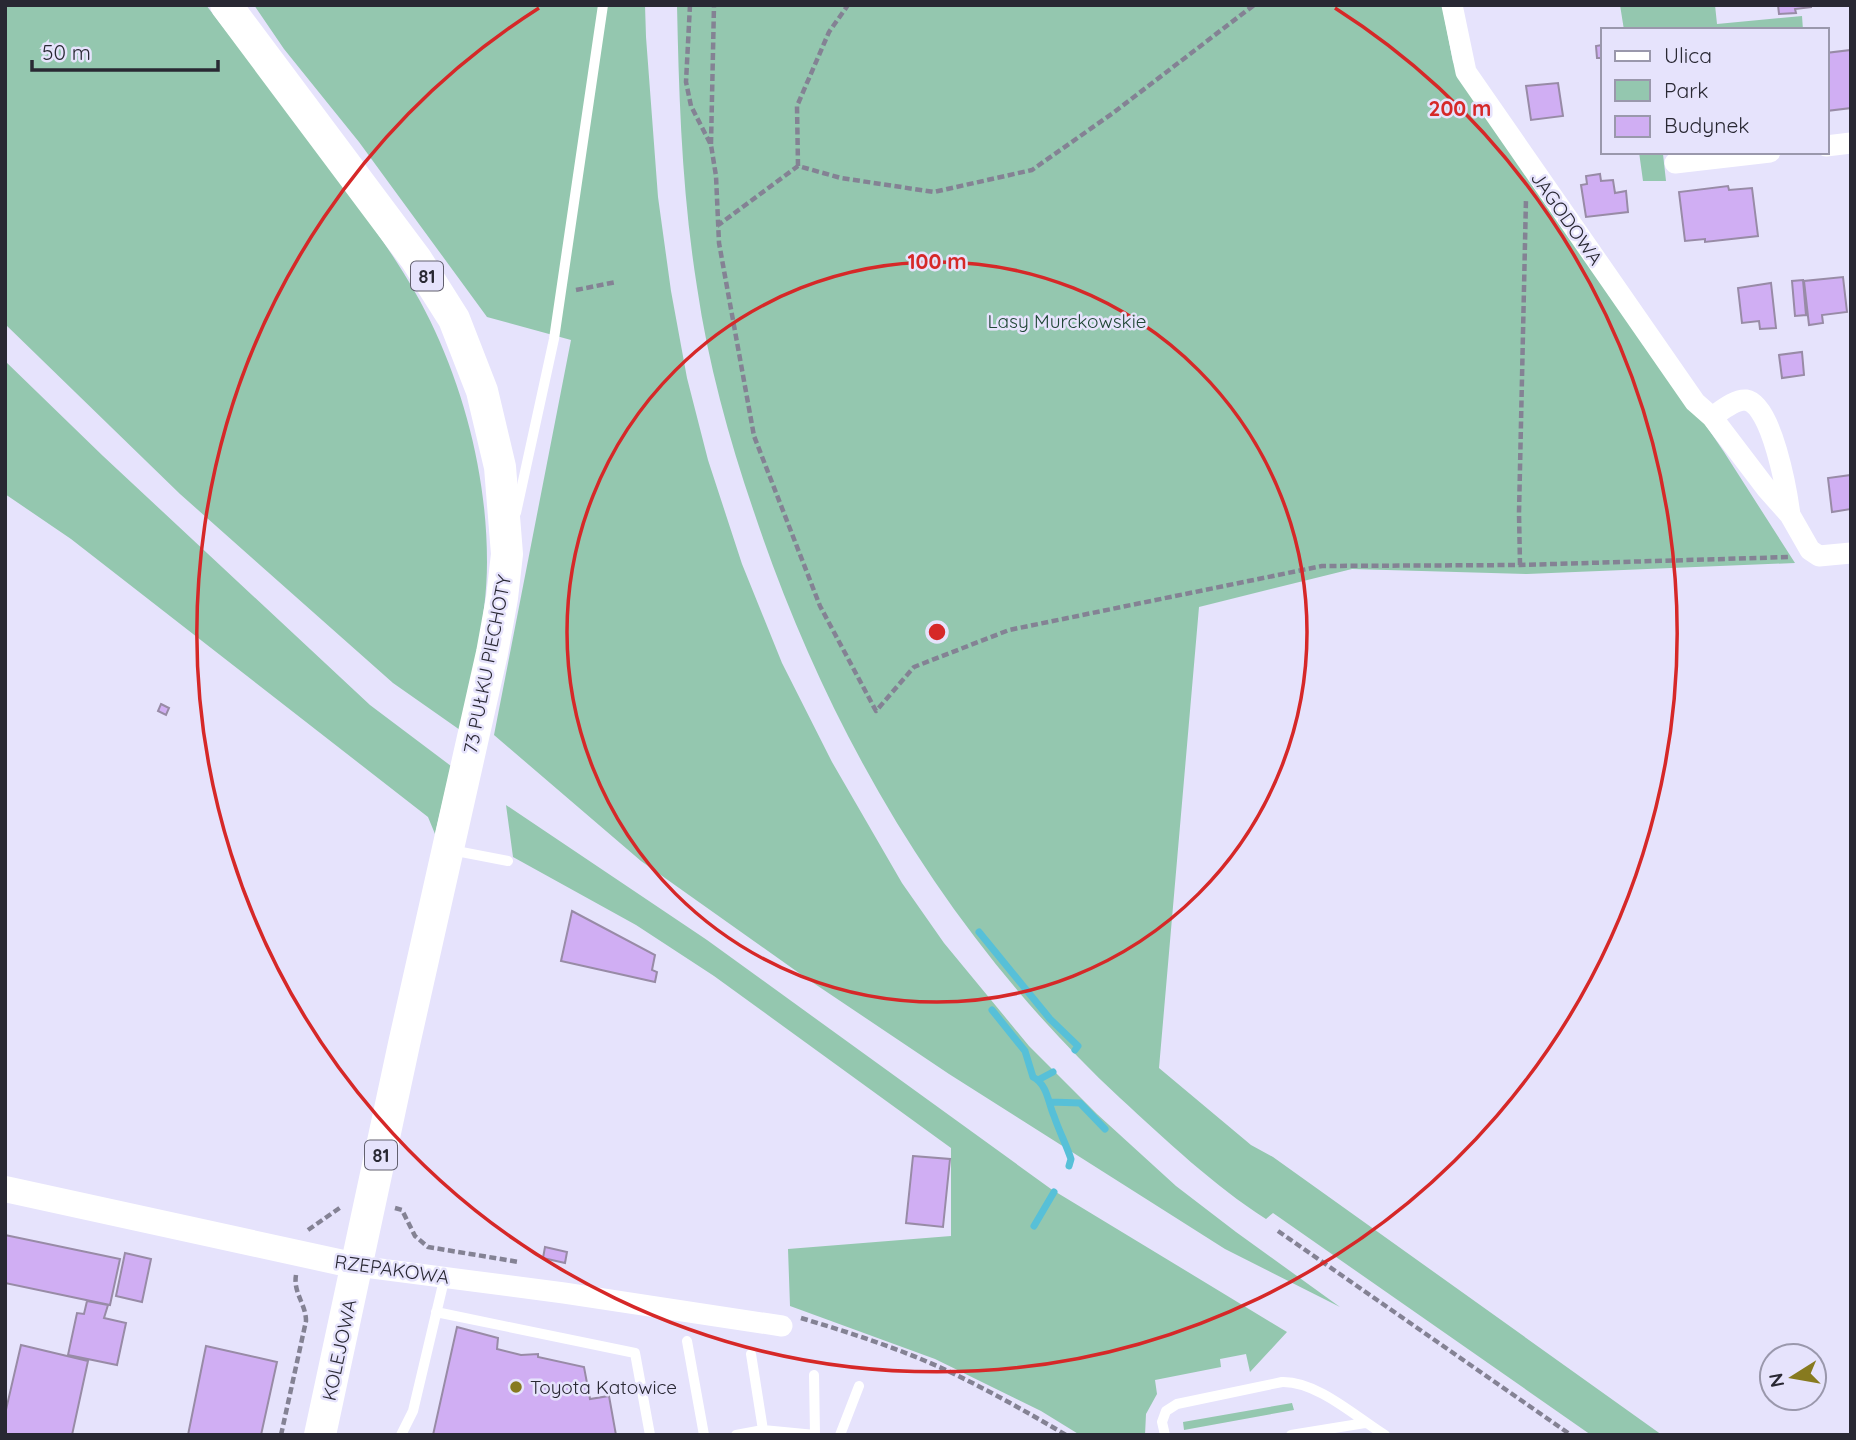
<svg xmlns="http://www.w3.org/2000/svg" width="1856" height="1440" font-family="Quicksand,sans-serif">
<rect width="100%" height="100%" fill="#e6e3fc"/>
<path fill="#94c7af" d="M5,5h201c51,66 103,131 151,199 29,41 57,81 78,127 33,72 52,152 52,231 0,57 -15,113 -27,168l-67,-47 -213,-189 -175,-170z
M254,5h391l1,32 12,160 13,94 16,87 21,82 34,104 40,99 50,99 70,121 42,60 85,103 68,68 79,72 60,46 104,75 -115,-58 -276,-175 -143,-96 -165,-117 -147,-126 77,-395 -84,-23 -128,-175 -75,-93z
M677,5h765l11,57 72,106 127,178 72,106 71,111 -268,11 -175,-5 -153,38 -40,461 92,77 22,12 389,278h-71l-318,-222 -7,6c-53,-34 -99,-78 -146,-121 -172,-160 -292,-364 -366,-586 -25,-73 -46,-149 -57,-225 -15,-94 -18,-187 -20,-282z
M1620,5h95l2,19 85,-8 1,14h-179z
M1639,152h33l-9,2 3,27h-23z
M5,361l98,95 267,249 81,61 -16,68 -7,-17 -357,-278 -66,-45z
M506,805l201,135 344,249 236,143 -37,40 -4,-18 -26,5 1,8 -66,13 2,14 -11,20 -1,21h-65l-39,-24 -106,-52 -145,-53 -2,-57 163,-13v-88l-237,-172 -78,-51 -123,-68z
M1292,1403l2,7 -110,20 -1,-8z"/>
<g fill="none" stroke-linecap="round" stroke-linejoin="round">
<path stroke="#57c0d8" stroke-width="7" d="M979,932l71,87 28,27 -3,4
M992,1010l33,41 8,26c15,8 15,26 21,39 5,15 12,28 17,43l-2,7
M1038,1080l15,-8
M1051,1102l29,1 25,26
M1034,1226l20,-34"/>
</g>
<path fill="#d0aef3" stroke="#988ba6" stroke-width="2" d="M1778,5h33v2l-16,2 1,4 -17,1z
M1602,45v13h-5l-1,-12z
M1851,50v58l-25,3v-58z
M1558,83l5,33 -32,4 -5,-34z
M1600,174l1,7 12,-1 2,13 11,-2 2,21 -42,5 -5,-32 6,-1 -1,-8z
M1728,186l1,4 23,-2 6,48 -53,6v-3l-20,2 -6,-49z
M1843,277l4,35 -25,3 1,8 -14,2 -5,-44z
M1803,280l3,35 -11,1 -3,-35z
M1771,283l5,45 -16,1 -1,-8 -17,2 -4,-35z
M1802,352l2,23 -22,3 -3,-23z
M1851,475v34l-19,3 -4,-34z
M161,704l8,4 -3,7 -8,-4z
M572,911l83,44 -3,15 5,2 -2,10 -94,-21z
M913,1156l37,3 -7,68 -37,-4z
M5,1235l115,24 -10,46 -105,-22z
M545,1247l22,5 -2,11 -22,-5z
M125,1253l26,6 -9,43 -26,-6z
M87,1301l21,4 -4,13 22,5 -9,42 -49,-10 9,-42 7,1z
M457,1327l41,11 -1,11 24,6 17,-1v3l46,10 6,32 19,-3 7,39h-183z
M21,1345l67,16 -16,74h-67v-21z
M206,1346l71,16 -16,73h-73z"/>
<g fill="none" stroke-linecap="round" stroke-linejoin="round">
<path stroke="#848294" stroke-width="4.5" stroke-dasharray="7 3.5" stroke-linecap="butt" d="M690,5l-4,77 5,24 20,39 5,31 3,67 35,193 66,170 56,105 38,-44 95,-37 313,-64 198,-1 270,-8
M711,144l3,-139
M798,166l-1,-60 32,-74 19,-27
M717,226l81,-60 43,12 93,14 98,-22 81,-57 141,-108
M576,290l40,-8
M1520,565l-1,-52 7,-315
M395,1208l7,2 13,26 13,11 91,15
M308,1230l33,-23
M1278,1231l293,204
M801,1318c50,15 100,31 147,53 40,19 79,41 118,64
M281,1435l25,-114c0,-17 -13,-28 -10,-46"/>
<path stroke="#fff" stroke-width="10" d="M516,513l38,-174 49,-334
M451,850l57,11
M436,1312l199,41 15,82
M687,1341l17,94
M763,1430l52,5 -1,-60
M401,1435l12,-24 32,-135
M736,1435l27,-5 -12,-76
M840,1435l19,-49
M1165,1435l-3,-13 4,-11 11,-7 105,-22c35,-1 74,35 103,53
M1291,1435l74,-12"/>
<path stroke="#fff" stroke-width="21" d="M1452,5l14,67 229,330 17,15 54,71 24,27 20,35 9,6 32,-3
M1826,146l25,-3
M1675,163l95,-11
M1712,417c9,-6 23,-18 34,-17 26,4 41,92 44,115
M357,1266l207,27 218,33"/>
<path stroke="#fff" stroke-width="26" d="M5,1189l352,77"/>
<path stroke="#fff" stroke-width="32" d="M226,5l190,254 38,60 28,72 18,76 7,87 -5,44 -10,55 -88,391 -84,391"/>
</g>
<g fill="none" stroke="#d62828" stroke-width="3.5">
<circle cx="937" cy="632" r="370"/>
<path d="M1335 8A740 740 0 1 1 539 8"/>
</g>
<circle fill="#877a1f" stroke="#e6e3fc" stroke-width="2.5" cx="516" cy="1387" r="7"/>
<g text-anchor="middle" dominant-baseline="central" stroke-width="5" stroke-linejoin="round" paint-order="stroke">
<g fill="#e6e3fc" stroke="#62606f" stroke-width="2">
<rect x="411" y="261.5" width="32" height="29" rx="5"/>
<rect x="365" y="1140.5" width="32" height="29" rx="5"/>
</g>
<g font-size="18" font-weight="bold" fill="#292833">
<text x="427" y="276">81</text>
<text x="381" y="1155">81</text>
</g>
<g font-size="19" fill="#292833" stroke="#e6e3fc">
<text transform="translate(1567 218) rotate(55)">JAGODOWA</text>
<text transform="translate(487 664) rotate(-79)">73 PUŁKU PIECHOTY</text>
<text transform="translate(392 1269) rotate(8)">RZEPAKOWA</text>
<text transform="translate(339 1350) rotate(-78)">KOLEJOWA</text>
</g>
<g font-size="19" fill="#204736" stroke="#e6e3fc">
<text x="1067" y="321">Lasy Murckowskie</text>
</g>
<g font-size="19" fill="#292833" stroke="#e6e3fc" text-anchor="start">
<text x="530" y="1387">Toyota Katowice</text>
</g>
</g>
<circle cx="937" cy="632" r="10" fill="#d62828" stroke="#e6e3fc" stroke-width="3.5"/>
<g font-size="21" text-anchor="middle" font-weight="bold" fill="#d62828" stroke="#e6e3fc" stroke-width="5" stroke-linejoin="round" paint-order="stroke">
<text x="1460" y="116">200 m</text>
<text x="937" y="269">100 m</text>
</g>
<rect width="1856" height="1440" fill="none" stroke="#292833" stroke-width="14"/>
<rect x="1601" y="28" width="228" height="126" fill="#e6e3fc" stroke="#9a98ac" stroke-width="2"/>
<rect x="1615" y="51" width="35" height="10" fill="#ffffff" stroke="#9a98ac" stroke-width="2"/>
<text x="1664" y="63" font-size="21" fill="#292833">Ulica</text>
<rect x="1615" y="80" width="35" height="21" fill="#94c7af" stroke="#9a98ac" stroke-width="2"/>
<text x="1664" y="98" font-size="21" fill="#292833">Park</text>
<rect x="1615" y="116" width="35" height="21" fill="#d0aef3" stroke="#9a98ac" stroke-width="2"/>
<text x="1664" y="133" font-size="21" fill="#292833">Budynek</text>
<g transform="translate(1793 1377) rotate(259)"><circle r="33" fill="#e6e3fc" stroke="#9a98ac" stroke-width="2"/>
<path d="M0-5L12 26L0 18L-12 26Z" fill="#877a1f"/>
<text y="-10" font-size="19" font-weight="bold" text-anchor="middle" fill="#292833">N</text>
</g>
<path d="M32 60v10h186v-10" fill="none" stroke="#292833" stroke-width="3.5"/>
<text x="42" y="60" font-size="21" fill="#292833" stroke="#e6e3fc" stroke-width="5" paint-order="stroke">50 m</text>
</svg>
